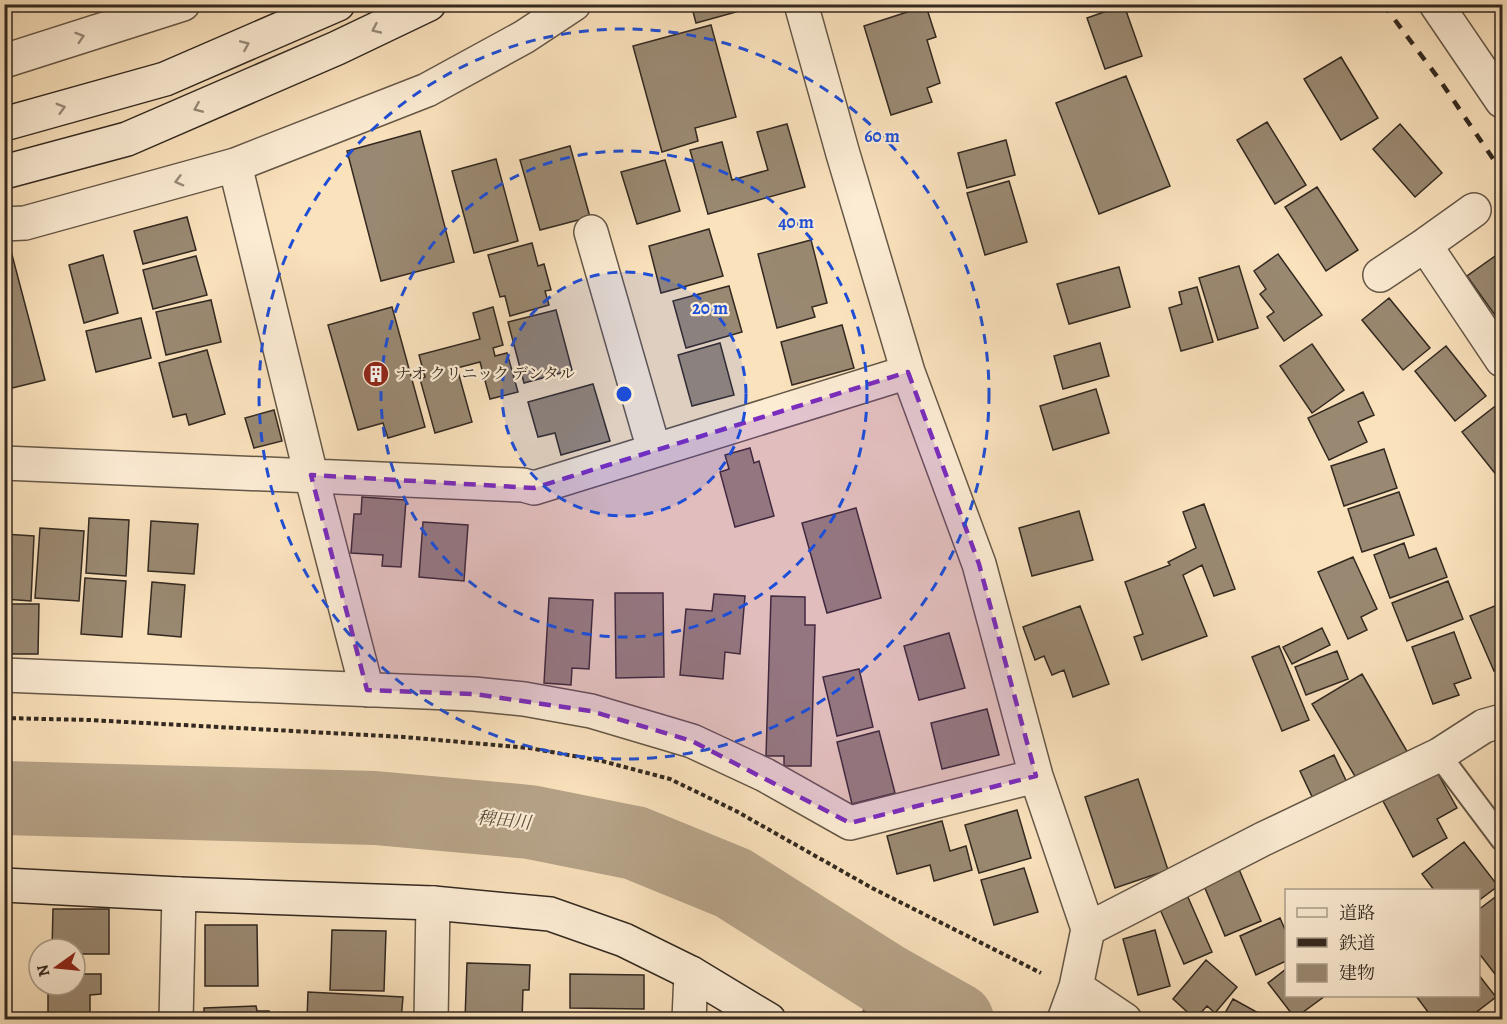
<svg xmlns="http://www.w3.org/2000/svg" width="1507" height="1024" font-family="Alegreya,'Noto Serif JP',serif">
<rect width="100%" height="100%" fill="#fae2bd"/>
<filter id="stains"><feTurbulence type="fractalNoise" baseFrequency=".00333" numOctaves="4"/><feColorMatrix values="0 0 0 0 .2 0 0 0 0 .09 0 0 0 0 .02 0 0 0 .5 -.17"/></filter>
<radialGradient id="worn" r=".72"><stop offset=".6" stop-color="#630" stop-opacity="0"/><stop offset="1" stop-color="#630" stop-opacity=".3"/></radialGradient>
<g fill="none" stroke-linecap="round" stroke-linejoin="round">
<path stroke="#82725e" stroke-width="12" d="M864,1020l22,-40"/>
<path stroke="#b6a388" stroke-width="74" d="M4,798l371,10 155,14 105,21 98,40 153,97 71,40"/>
</g>
<path fill="#9a8972" stroke="#332920" stroke-width="1.5" d="M691,4h43l2,8 -40,11z
M1124,5l18,51 -37,13 -18,-51z
M926,6l10,31 -9,3 13,43 -13,5 5,14 -41,13 -27,-89z
M711,25l25,92 -41,11 3,13 -36,11 -29,-106z
M1341,57l37,61 -37,22 -37,-61z
M1126,76l44,110 -71,28 -43,-111z
M1267,122l39,63 -31,19 -38,-64z
M787,124l18,63 -97,27 -18,-64 32,-8 10,38 36,-10 -11,-38z
M1400,124l42,49 -27,24 -42,-48z
M420,131l34,131 -73,19 -34,-130z
M1006,140l9,35 -48,13 -9,-35z
M570,146l20,71 -50,13 -20,-70z
M496,159l22,82 -44,12 -22,-82z
M665,160l15,51 -43,13 -16,-52z
M1009,181l18,61 -42,13 -18,-62z
M1317,187l41,63 -32,21 -41,-64z
M187,217l9,33 -53,14 -9,-33z
M709,229l14,47 -62,17 -12,-47z
M811,240l16,63 -15,4 3,10 -38,11 -19,-74z
M532,243l6,23 6,-2 7,26 -6,1 4,14 -39,11 -5,-20 -5,1 -12,-42z
M11,251l34,129 -41,10v-138z
M1278,254l44,61 -38,26 -17,-24 7,-5 -14,-18 6,-5 -12,-18z
M1498,254l4,6v65l-35,-49z
M103,255l15,58 -34,10 -15,-58z
M196,256l11,39 -54,14 -10,-39z
M1239,266l19,62 -40,12 -19,-62z
M1119,267l11,40 -61,17 -12,-40z
M729,286l13,46 -56,16 -13,-47z
M1197,287l16,55 -32,9 -12,-43 13,-4 -3,-12z
M1389,298l41,50 -27,22 -41,-50z
M211,300l10,42 -55,13 -10,-43z
M392,307l33,120 -37,11 -5,-15 -25,7 -30,-105z
M493,307l10,38 -10,3 2,8 12,-3 11,39 -28,7 -10,-37 -23,6 15,54 -37,11 -15,-54 5,-2 -6,-22 61,-16 -7,-26z
M556,310l16,60 -48,13 -16,-61z
M141,318l10,40 -55,14 -10,-41z
M842,325l12,43 -62,17 -11,-43z
M720,343l14,52 -42,11 -14,-51z
M1100,343l9,33 -46,13 -9,-33z
M1312,344l32,46 -32,23 -32,-47z
M1446,346l40,50 -31,25 -40,-50z
M207,350l18,64 -36,11 -3,-11 -13,3 -14,-54z
M593,384l17,57 -49,14 -6,-22 -17,4 -10,-35z
M1096,389l13,44 -56,17 -13,-44z
M1363,392l11,23 -16,7 9,20 -38,18 -21,-42z
M1498,404l4,5v73l-40,-50z
M274,410l8,31 -28,7 -9,-30z
M750,448l4,15 5,-2 15,55 -39,11 -15,-55 9,-3 -4,-14z
M1384,449l13,39 -53,18 -13,-40z
M1399,492l15,43 -52,17 -14,-43z
M362,497l44,3 -5,67 -19,-1 1,-11 -32,-2 3,-39h7z
M1204,504l31,85 -21,7 -12,-31 -19,10 24,61 -65,24 -8,-23 9,-3 -18,-52 45,-17 -2,-3 28,-14 -13,-36z
M856,508l25,90 -54,15 -25,-90z
M1079,511l14,49 -61,16 -13,-48z
M89,518l40,2 -3,56 -40,-3z
M151,521l47,3 -4,50 -46,-3z
M423,522l45,3 -4,56 -45,-4z
M40,528l44,3 -5,70 -44,-3z
M4,534l30,2 -3,65 -27,-2z
M1404,543l5,15 27,-10 11,29 -57,21 -16,-43z
M1353,557l24,52 -16,8 6,13 -19,9 -30,-67z
M85,578l41,3 -4,56 -41,-3z
M1448,581l15,38 -56,22 -15,-38z
M152,582l33,3 -4,52 -33,-3z
M615,593h48l1,84 -48,1z
M714,594l31,2 -5,58 -15,-2 -2,27 -43,-4 6,-66 26,2z
M771,596l34,1v28h10l-4,141h-27v-10h-18z
M549,598l44,2 -4,69 -17,-1 -1,17 -27,-2z
M1502,603v65l-8,3 -24,-55z
M4,604h35l-1,50h-34z
M1080,606l29,78 -36,13 -9,-27 -12,5 -8,-19 -9,4 -12,-33z
M1322,628l8,17 -38,19 -9,-17z
M1454,632l17,46 -17,6 5,11 -26,9 -21,-57z
M949,633l16,55 -46,12 -15,-54z
M1279,646l30,74 -27,11 -30,-74z
M1337,651l11,28 -42,16 -11,-28z
M859,669l14,58 -36,9 -14,-59z
M1362,674l46,79 -49,30 -47,-79z
M987,709l12,46 -57,14 -11,-46z
M879,731l16,62 -43,11 -15,-62z
M1334,755l16,34 -34,16 -16,-34z
M1437,772l20,36 -20,11 10,19 -34,19 -30,-56z
M1138,779l30,91 -53,18 -30,-91z
M1017,810l14,48 -52,15 -14,-48z
M942,821l8,30 16,-5 6,24 -38,11 -4,-16 -33,9 -10,-38z
M1464,842l34,44 -20,15v-11h-44l-12,-16z
M1238,867l23,54 -36,15 -23,-55z
M1024,868l14,44 -44,13 -13,-45z
M1502,892v83l-4,3 -20,-26v-42z
M1187,895l25,57 -28,12 -25,-57z
M53,909h56v45h-34v-5h-23z
M1280,918l6,14v29l-30,14 -16,-39z
M205,925h52l1,61h-53z
M332,930l54,1 -2,60 -54,-1z
M1155,930l15,56 -32,9 -15,-56z
M1206,960l31,27 -22,26 -8,-7 -12,13 -22,-20z
M467,963l63,2 -1,25h-6l-1,30h-57z
M1286,969v27h39l-30,22 -27,-35z
M75,974h26v20l-11,1v25h-42v-35h27z
M570,974l74,1v34l-74,-1z
M1478,974l18,23 -30,23h-32l-18,-24h62z
M308,992l95,5 -2,23h-94z
M1233,999l38,21h-50z
M256,1006l1,5h12v9h-65v-12z"/>
<g fill="none" stroke-linecap="round" stroke-linejoin="round">
<g stroke="#655747" stroke-width="26">
<path id="lane" d="M1439,755l63,84"/>
</g>
<g stroke="#655747" stroke-width="36">
<path id="street" d="M801,4l42,150 65,218 71,192 57,212 52,153 -12,58 -12,33
M1436,4l66,97
M4,61l179,-57
M235,165l76,310 56,215
M4,224l21,-1 210,-58 192,-75 97,-53 50,-33
M591,232l63,218
M1425,245l49,-35
M1380,275l45,-30 77,115
M4,463l519,22 11,3 374,-116
M4,675l470,19 50,5 67,12 101,30 73,34 85,48 186,-47
M1088,929l175,-90 176,-84 45,-29 18,-5
M1076,987l49,33
M176,1020l3,-126
M431,1020l2,-117
M689,1020l2,-47"/>
</g>
<g stroke="#332920" stroke-width="36">
<path id="secondary" d="M4,124l161,-45 173,-75
M4,172l123,-33 210,-91 92,-44
M4,885l175,9 254,9 117,11 74,26 67,33 78,47"/>
</g>
<path stroke="#332920" stroke-width="4" stroke-dasharray="4.5 3" stroke-linecap="butt" d="M4,718l85,2 315,17 125,11 73,13 68,18 66,32 136,77 169,85"/>
<use href="#lane" stroke="#fcecd4" stroke-width="22"/>
<use href="#street" stroke="#fcecd4" stroke-width="33"/>
<use href="#secondary" stroke="#fcecd4" stroke-width="33"/>
<path stroke="#332920" stroke-width="4.5" stroke-dasharray="10 10" stroke-linecap="butt" d="M1383,4l56,75 63,93"/>
</g>
<defs><path id="oneway-chevron" d="M-2-3.5L2.5 0L-2 3.5" fill="none" stroke-width="1.6" stroke-linecap="round" stroke-linejoin="round" transform="scale(1.5)"/></defs>
<g stroke="#988a7a">
<use href="#oneway-chevron" transform="translate(376 29) rotate(155)"/>
<use href="#oneway-chevron" transform="translate(80 37) rotate(-18)"/>
<use href="#oneway-chevron" transform="translate(245 45) rotate(-23)"/>
<use href="#oneway-chevron" transform="translate(61 108) rotate(-16)"/>
<use href="#oneway-chevron" transform="translate(198 108) rotate(157)"/>
<use href="#oneway-chevron" transform="translate(179 181) rotate(165)"/>
</g>
<path fill="#7b2cbf" fill-opacity="0.2" stroke="#7b2cbf" stroke-width="4.5" stroke-dasharray="12 8" stroke-linejoin="round" d="M908,372l71,192 57,212 -186,47 -158,-82 -101,-30 -117,-17 -107,-4 -56,-215 223,13z"/>
<circle cx="624" cy="394" r="122" fill="#1d4ed8" fill-opacity=".12"/>
<g fill="none" stroke="#1d4ed8" stroke-width="3" stroke-dasharray="10 8">
<circle cx="624" cy="394" r="122"/>
<circle cx="624" cy="394" r="243"/>
<circle cx="624" cy="394" r="365"/>
</g>
<defs>
<g id="building-disc" transform="scale(1.35)"><circle r="9.5" fill="#8f2418" stroke="#fcecd4"/><path d="M-4-6H4V6H1V3H-1V6H-4ZM-2.5-4.3h1.7v1.8h-1.7ZM.8-4.3h1.7v1.8H.8ZM-2.5-1h1.7V.8h-1.7ZM.8-1h1.7V.8H.8Z" fill="#fff"/></g>
</defs>
<g fill-rule="evenodd">
<use href="#building-disc" x="376" y="374"/>
</g>
<g text-anchor="middle" dominant-baseline="central" stroke-width="4.5" stroke-linejoin="round" paint-order="stroke">
<g font-size="16" fill="#332920" stroke="#fcecd4" text-anchor="start">
<text x="395" y="374">ナオ クリニック デンタル</text>
</g>
<g font-size="18" font-style="italic" fill="#5a4e3f" stroke="#fcecd4">
<text transform="translate(504 820) rotate(6)">稗田川</text>
</g>
</g>
<circle cx="624" cy="394" r="9" fill="#1d4ed8" stroke="#fcecd4" stroke-width="3"/>
<g font-size="18" text-anchor="middle" font-weight="bold" fill="#1d4ed8" stroke="#fcecd4" stroke-width="4.5" stroke-linejoin="round" paint-order="stroke">
<text x="882" y="142">60 m</text>
<text x="796" y="228">40 m</text>
<text x="710" y="314">20 m</text>
</g>
<rect width="1507" height="1024" fill="none" stroke="#fae2bd" stroke-width="24"/>
<rect x="6" y="6" width="1495" height="1012" fill="none" stroke="#332920" stroke-width="3"/>
<rect x="12" y="12" width="1483" height="1000" fill="none" stroke="#332920" stroke-width="1.5"/>
<rect x="1285" y="889" width="195" height="108" fill="#fcecd4" stroke="#ac9e8c" stroke-width="1.5"/>
<rect x="1297" y="908" width="30" height="9" fill="#fcecd4" stroke="#ac9e8c" stroke-width="1.5"/>
<text x="1339" y="919" font-size="18" fill="#332920">道路</text>
<rect x="1297" y="938" width="30" height="9" fill="#332920" stroke="#ac9e8c" stroke-width="1.5"/>
<text x="1339" y="949" font-size="18" fill="#332920">鉄道</text>
<rect x="1297" y="964" width="30" height="18" fill="#9a8972" stroke="#ac9e8c" stroke-width="1.5"/>
<text x="1339" y="979" font-size="18" fill="#332920">建物</text>
<g transform="translate(57 967) rotate(255)"><circle r="28" fill="#fcecd4" stroke="#ac9e8c" stroke-width="1.5"/>
<path d="M0-4.5L10 22L0 15L-10 22Z" fill="#8f2418"/>
<text y="-9" font-size="16" font-weight="bold" text-anchor="middle" fill="#332920">N</text>
</g>
<rect width="100%" height="100%" filter="url(#stains)"/>
<rect width="100%" height="100%" fill="url(#worn)"/>
</svg>
